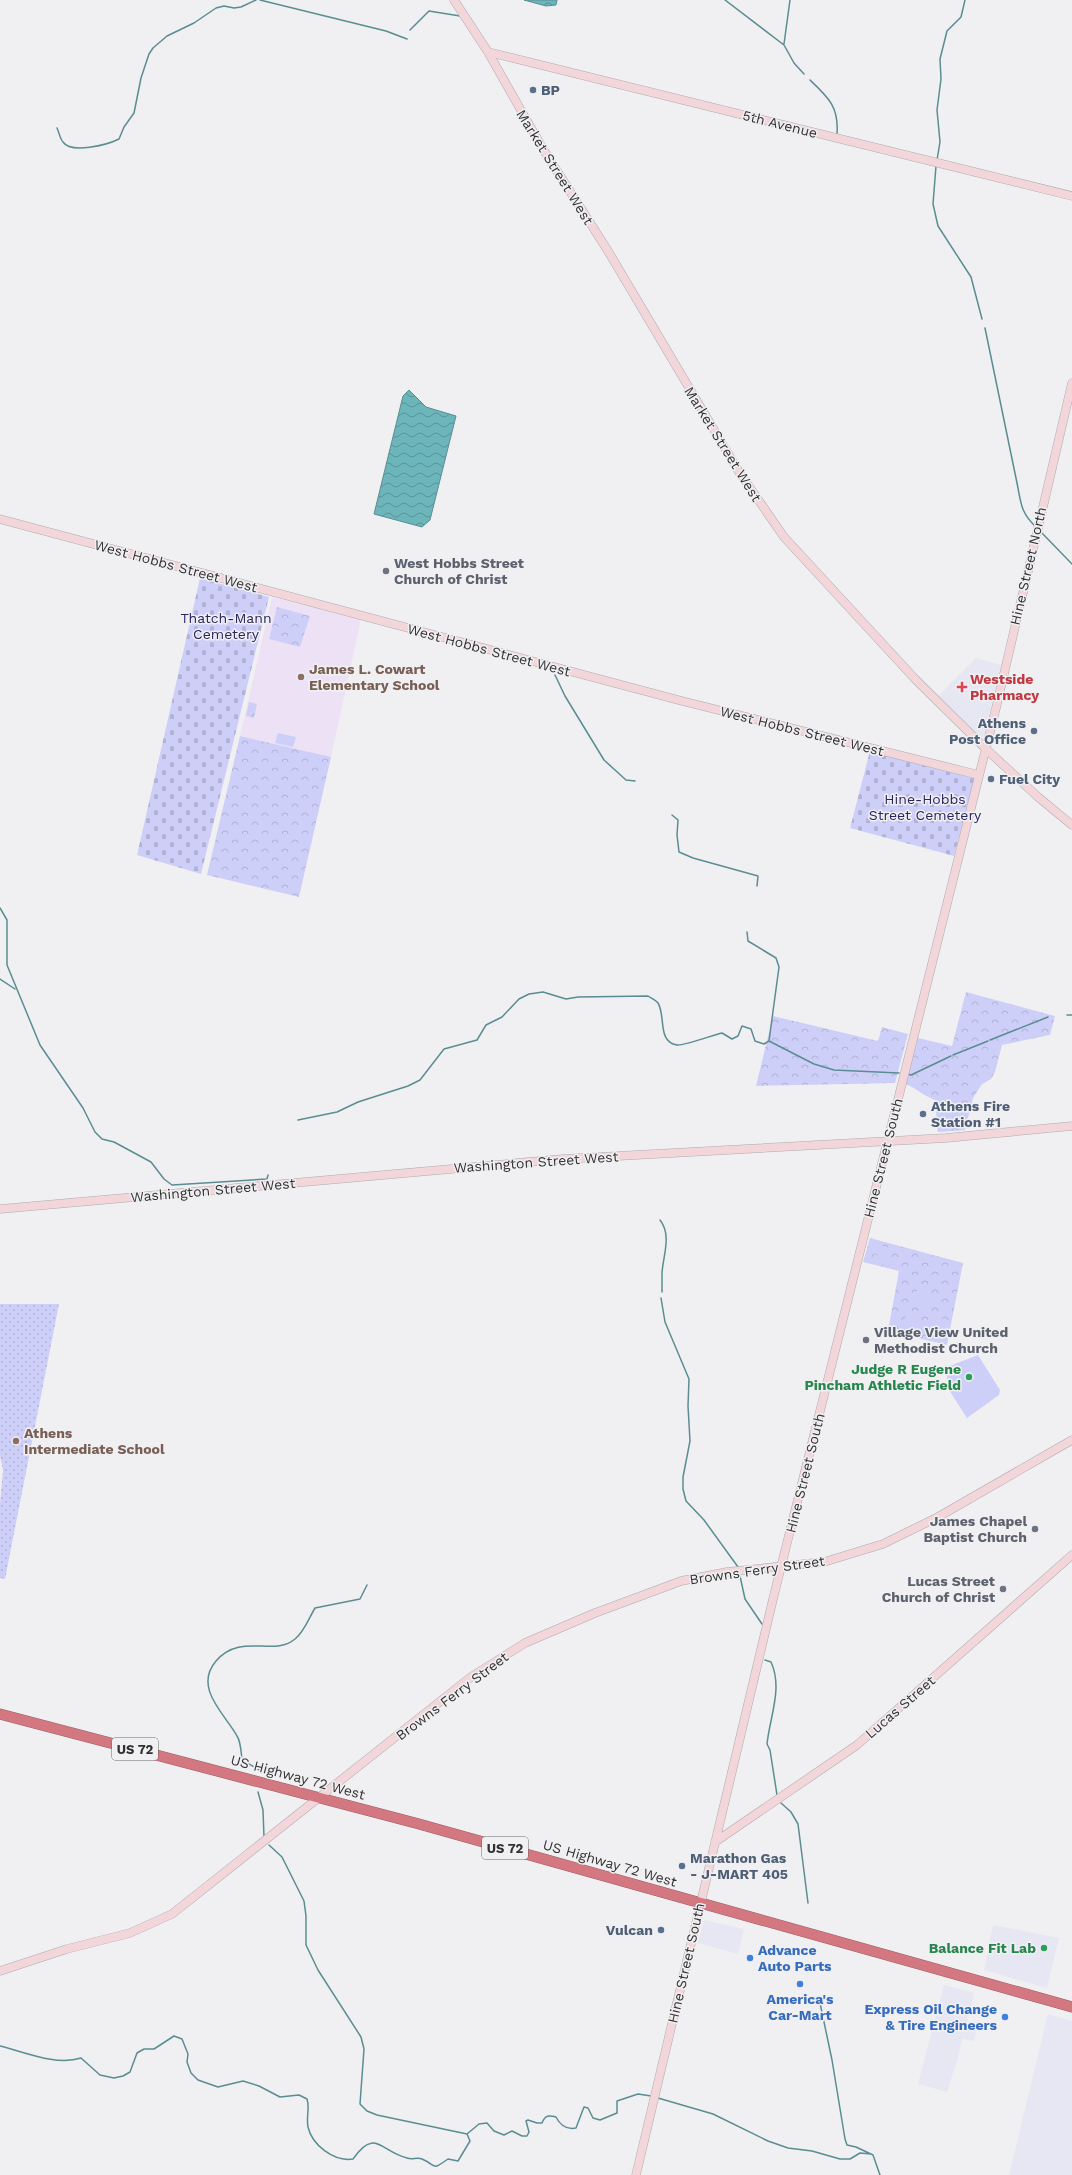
<svg xmlns="http://www.w3.org/2000/svg" width="1072" height="2175" font-family="'Work Sans',sans-serif">
<defs>
<pattern id="grass-dots" width="8" height="8" patternUnits="userSpaceOnUse"><rect width="8" height="8" fill="#cecff8"/><path d="M2 2h.1M6 6h.1" fill="none" stroke="#b1b2d5" stroke-width="1.8" stroke-linecap="round"/></pattern>
<pattern id="forest-crowns" width="20" height="18" patternUnits="userSpaceOnUse"><rect width="20" height="18" fill="#cecff8"/><path d="M2 6a3 3 0 1 1 6 0M12 15a3 3 0 1 1 6 0" fill="none" stroke="#b1b2d5"/></pattern>
<pattern id="cemetery-stones" width="16" height="16" patternUnits="userSpaceOnUse"><rect width="16" height="16" fill="#cecff8"/><path d="M2 7V4a2 2 0 0 1 4 0v3zM10 15v-3a2 2 0 0 1 4 0v3z" fill="#b1b2d5"/></pattern>
<pattern id="water-waves" width="16" height="10" patternUnits="userSpaceOnUse"><rect width="16" height="10" fill="#6cb5ba"/><path d="M0 5q4-4 8 0t8 0" fill="none" stroke="#599498"/></pattern>
</defs>
<rect width="100%" height="100%" fill="#f0f0f3"/>
<path fill="#e6e7f2" d="M976,658l25,7 -18,74 -45,-43z
M704,1920l40,9 -6,25 -40,-11z
M993,1925l66,13 -12,50 -63,-18z
M944,1985l30,8 -7,30 10,2 -3,16 -12,-2 -4,19 -11,34 -29,-8z
M1048,2014l24,7v154h-63z"/>
<path fill="#ede1f6" d="M272,597l89,22 -30,138 -91,-21z"/>
<path fill="url(#grass-dots)" d="M0,1304h59l-54,275 -5,-1v-74l3,-34 -3,-14z"/>
<path fill="url(#forest-crowns)" d="M277,607l33,9 -10,31 -31,-8z
M249,702l8,2 -3,14 -8,-2z
M240,736l91,21 -32,140 -92,-22z
M966,992l89,24 -5,19 -48,10 -7,27 -4,7 -9,5 -9,14 -8,32 -27,2 -3,-32c-11,-4 -18,-11 -29,-16l12,-46 34,8z
M773,1016l105,25 4,-14 26,7 -13,49 -139,3z
M870,1238l93,25 -16,82 -59,-14 11,-60 -36,-9z"/>
<path fill="url(#cemetery-stones)" d="M200,578l69,19 -68,277 -64,-19z
M870,751l105,27 -21,78 -104,-28z"/>
<path fill="#cecff8" d="M278,733l18,4 -3,10 -18,-4z
M876,1244l17,5 -3,8 -16,-5z
M874,1254l16,5 -2,7 -17,-4z
M918,1287l13,3 -3,13 -13,-3z
M908,1310l9,3 -2,8 16,4 2,-8 10,2 -5,17 -36,-8z
M978,1355l22,35 -1,5 -32,23 -20,-31v-20z"/>
<path fill="url(#water-waves)" stroke="#5a8d91" d="M524,0h33l-1,5 -10,1z
M409,390l17,17 30,9 -26,104 -8,7 -48,-13 29,-118z"/>
<g fill="none" stroke-linecap="round" stroke-linejoin="round">
<path stroke="#5a8d91" stroke-width="1.5" d="M260,0l126,31 21,8
M725,0l59,45 10,18 10,11
M410,30l19,-19 31,5
M784,44l6,-44
M810,80c19,18 29,27 27,54
M57,128c2,4 3,11 6,14 8,12 44,3 56,-3l5,-12 10,-14 7,-35 8,-24 4,-6 14,-12 27,-13 22,-15 8,-2 10,2 7,-1 15,-7
M937,160l3,-18 -3,-32 4,-31 -1,-20 7,-28 14,-14 4,-17
M936,166l-3,38 5,22 33,51 11,42
M985,328l32,155c4,19 3,29 19,44
M1040,531l32,33
M555,675l10,21 39,64 22,20 9,1
M672,815l6,5 -1,15 2,17 14,6 65,18 -1,10
M0,908l7,12v45l33,80 43,63 12,24 7,7 12,3 37,20 13,17 8,6 95,-6 1,-4
M0,979l15,10
M1067,1015h5
M990,1040l58,-23
M769,1041l45,23 20,6 65,3
M953,1055l35,-14
M907,1074l4,1 40,-19
M298,1120l39,-8 21,-10 50,-16 12,-6 24,-31 33,-9 9,-15 16,-8 17,-18 10,-5 14,-2 23,7 12,-2 70,-1c3,2 8,4 10,7 8,13 -1,39 19,42 7,1 36,-10 45,-12l10,6 6,-3 4,-10 9,3 4,12 9,3 5,-3 10,-74 -3,-9 -28,-17 -1,-9
M660,1220c12,15 3,36 2,53 0,6 0,13 0,19
M661,1298l4,24 24,57 -1,27 2,35 -7,36v12l3,12 18,19 34,47
M740,1576l5,23 17,25
M765,1660l6,2c12,26 -1,54 -4,82l3,6 7,45
M263,1772l-21,-12c-1,-8 -1,-18 -5,-24 -12,-22 -44,-48 -21,-75 25,-29 58,-4 79,-22 9,-7 14,-21 20,-31l45,-9 7,-14
M258,1792l5,18 1,27
M781,1803l10,9 7,12 10,79
M269,1845l13,12 22,44 2,15v29l12,25 43,67 3,12 -4,55 7,7 10,4 90,19
M820,2003l12,57 13,79 2,6 9,2 17,8 7,20
M0,2046c25,6 56,20 81,12l19,17 14,3 9,-2 7,-4 7,-19 7,-4h10l20,-13 8,3 6,15 -1,8 4,11 7,7 20,7 25,-6 16,5 21,11 19,-2 8,4c3,9 -1,18 1,28 4,18 26,35 45,32 22,-32 28,-7 54,-1 5,2 10,-1 15,1 16,7 9,12 26,0l10,2 12,-20 -3,-7
M658,2098l55,16 55,27 20,7 24,3 28,8h10l10,-6 11,1
M467,2134l12,-10 8,-1 7,8 10,4 8,-4 10,5h5l2,-4 -3,-11 2,-1 9,3h5c3,-8 7,-8 14,-6 4,8 10,13 20,11l8,-21 4,1 5,10 7,2 17,-7v-12l21,-7 13,2"/>
<g stroke="#acacaf" stroke-width="9">
<path id="secondary" d="M454,0l34,52 55,97 65,102 131,221 45,65 132,143 70,69 52,48 34,28
M488,52l584,144
M0,519l682,182 297,74
M0,1209l563,-50 383,-21 126,-12
M715,1842l142,-97 215,-190
M0,1971l67,-22 63,-16 42,-19 299,-237 54,-34 70,-30 86,-32 46,-9 97,-10 59,-18 55,-27 134,-77
M636,2175l138,-580 222,-887 76,-325"/>
</g>
<g stroke="#9a5e65" stroke-width="11">
<path id="highway" d="M0,1714l419,110 653,183"/>
</g>
<use href="#secondary" stroke="#f2d6d9" stroke-width="8"/>
<use href="#highway" stroke="#d37781" stroke-width="10"/>
</g>
<g fill="#5c6f8a" stroke="#f0f0f3" stroke-width="1.5">
<circle cx="533" cy="90" r="4"/>
<circle cx="1034" cy="731" r="4"/>
<circle cx="991" cy="779" r="4"/>
<circle cx="923" cy="1114" r="4"/>
<circle cx="682" cy="1866" r="4"/>
<circle cx="661" cy="1930" r="4"/>
</g>
<g fill="#6b7280" stroke="#f0f0f3" stroke-width="1.5">
<circle cx="386" cy="571" r="4"/>
<circle cx="866" cy="1340" r="4"/>
<circle cx="1035" cy="1529" r="4"/>
<circle cx="1003" cy="1589" r="4"/>
</g>
<g fill="#8d6e63" stroke="#f0f0f3" stroke-width="1.5">
<circle cx="301" cy="677" r="4"/>
<circle cx="16" cy="1441" r="4"/>
</g>
<path fill="#e0444e" stroke="#f0f0f3" stroke-width="1.5" d="M960 681h4v4h4v4h-4v4h-4v-4h-4v-4h4z"/>
<g fill="#2e9e5b" stroke="#f0f0f3" stroke-width="1.5">
<circle cx="969" cy="1377" r="4"/>
<circle cx="1044" cy="1948" r="4"/>
</g>
<g fill="#3f7fe0" stroke="#f0f0f3" stroke-width="1.5">
<circle cx="750" cy="1958" r="4"/>
<circle cx="800" cy="1984" r="4"/>
<circle cx="1005" cy="2017" r="4"/>
</g>
<g text-anchor="middle" dominant-baseline="central" stroke-width="3" stroke-linejoin="round" paint-order="stroke">
<g fill="#f0f0f3" stroke="#6a6a6c" stroke-width="1">
<rect x="112" y="1738" width="46" height="22" rx="3"/>
<rect x="482" y="1837" width="46" height="22" rx="3"/>
</g>
<g font-size="13" font-weight="bold" fill="#313132">
<text x="135" y="1749">US 72</text>
<text x="505" y="1848">US 72</text>
</g>
<g font-size="14" font-weight="bold" fill="#4e5e75" stroke="#f0f0f3" text-anchor="start">
<text x="541" y="90">BP</text>
<text x="1026" y="723" text-anchor="end">Athens<tspan x="1026" dy="16">Post Office</tspan></text>
<text x="999" y="779">Fuel City</text>
<text x="931" y="1106">Athens Fire<tspan x="931" dy="16">Station #1</tspan></text>
<text x="690" y="1858">Marathon Gas<tspan x="690" dy="16">- J-MART 405</tspan></text>
<text x="653" y="1930" text-anchor="end">Vulcan</text>
</g>
<g font-size="14" fill="#313132" stroke="#f0f0f3">
<text transform="translate(780 124) rotate(14)">5th Avenue</text>
<text transform="translate(555 167) rotate(58)">Market Street West</text>
<text transform="translate(723 444) rotate(58)">Market Street West</text>
<text transform="translate(176 566) rotate(15)">West Hobbs Street West</text>
<text transform="translate(1028 566) rotate(-77)">Hine Street North</text>
<text transform="translate(489 650) rotate(15)">West Hobbs Street West</text>
<text transform="translate(802 731) rotate(14)">West Hobbs Street West</text>
<text transform="translate(883 1158) rotate(-76)">Hine Street South</text>
<text transform="translate(536 1162) rotate(-4)">Washington Street West</text>
<text transform="translate(213 1190) rotate(-5)">Washington Street West</text>
<text transform="translate(805 1473) rotate(-76)">Hine Street South</text>
<text transform="translate(757 1570) rotate(-8)">Browns Ferry Street</text>
<text transform="translate(452 1696) rotate(-37)">Browns Ferry Street</text>
<text transform="translate(900 1707) rotate(-41)">Lucas Street</text>
<text transform="translate(298 1777) rotate(15)">US Highway 72 West</text>
<text transform="translate(610 1863) rotate(16)">US Highway 72 West</text>
<text transform="translate(686 1963) rotate(-77)">Hine Street South</text>
</g>
<g font-size="14" font-weight="bold" fill="#5b616d" stroke="#f0f0f3" text-anchor="start">
<text x="394" y="563">West Hobbs Street<tspan x="394" dy="16">Church of Christ</tspan></text>
<text x="874" y="1332">Village View United<tspan x="874" dy="16">Methodist Church</tspan></text>
<text x="1027" y="1521" text-anchor="end">James Chapel<tspan x="1027" dy="16">Baptist Church</tspan></text>
<text x="995" y="1581" text-anchor="end">Lucas Street<tspan x="995" dy="16">Church of Christ</tspan></text>
</g>
<g font-size="14" fill="#29235f" stroke="#f0f0f3">
<text x="226" y="618">Thatch-Mann<tspan x="226" dy="16">Cemetery</tspan></text>
<text x="925" y="799">Hine-Hobbs<tspan x="925" dy="16">Street Cemetery</tspan></text>
</g>
<g font-size="14" font-weight="bold" fill="#785e54" stroke="#f0f0f3" text-anchor="start">
<text x="309" y="669">James L. Cowart<tspan x="309" dy="16">Elementary School</tspan></text>
<text x="24" y="1433">Athens<tspan x="24" dy="16">Intermediate School</tspan></text>
</g>
<g font-size="14" font-weight="bold" fill="#be3a42" stroke="#f0f0f3" text-anchor="start">
<text x="970" y="679">Westside<tspan x="970" dy="16">Pharmacy</tspan></text>
</g>
<g font-size="14" font-weight="bold" fill="#27864d" stroke="#f0f0f3" text-anchor="end">
<text x="961" y="1369">Judge R Eugene<tspan x="961" dy="16">Pincham Athletic Field</tspan></text>
<text x="1036" y="1948">Balance Fit Lab</text>
</g>
<g font-size="14" font-weight="bold" fill="#366cbe" stroke="#f0f0f3" text-anchor="start">
<text x="758" y="1950">Advance<tspan x="758" dy="16">Auto Parts</tspan></text>
<text x="800" y="1999" text-anchor="middle">America's<tspan x="800" dy="16">Car-Mart</tspan></text>
<text x="997" y="2009" text-anchor="end">Express Oil Change<tspan x="997" dy="16">&amp; Tire Engineers</tspan></text>
</g>
</g>
</svg>
